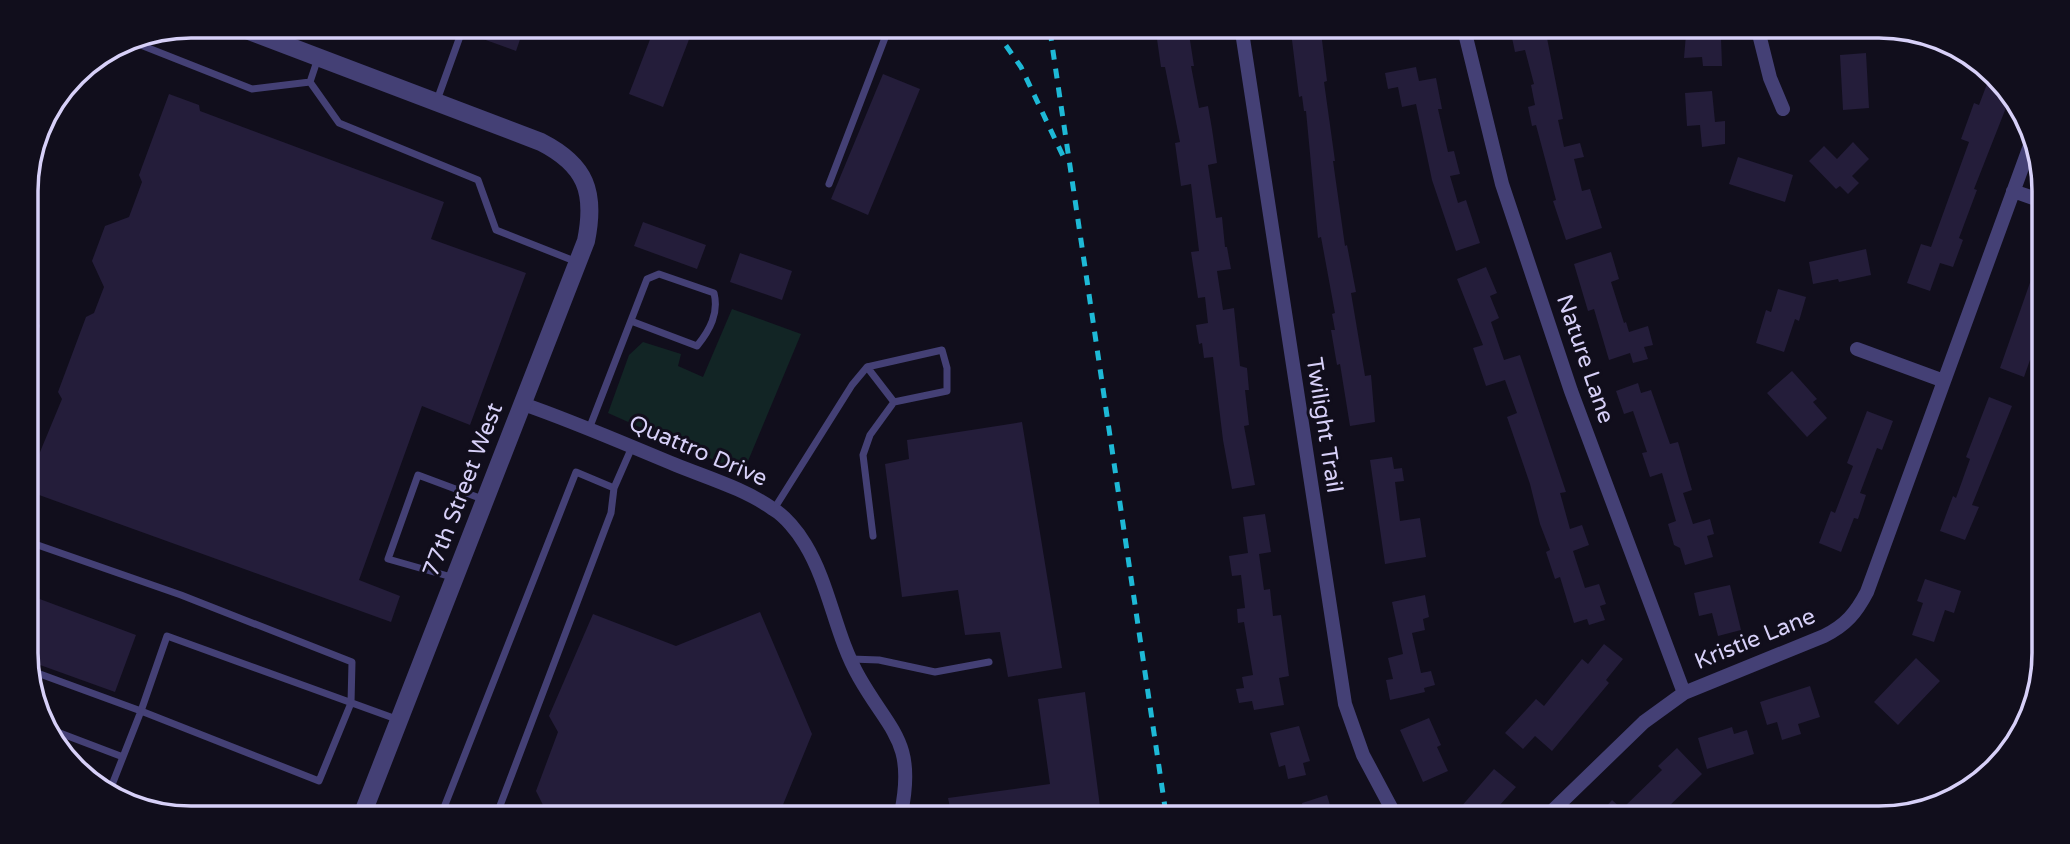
<svg xmlns="http://www.w3.org/2000/svg" width="2070" height="844" font-family="'Varela Round',sans-serif">
<rect width="100%" height="100%" fill="#110e1c"/>
<path fill="#122525" d="M732,309l69,25 -58,139 -135,-60 21,-58 14,-13 38,12 -3,12 25,11z"/>
<path fill="#241d3a" d="M487,28h37l-8,23 -33,-12z
M654,29h39l-30,78 -34,-13z
M1291,32h30l6,49 -3,1 11,79h-2l12,85 2,-1 9,47 -5,1 14,83 6,-1 4,47 -25,4 -10,-62 -3,1 -6,-35h4l-3,-16 3,-1 -14,-76 -3,1 -12,-127h-2l-2,-15 -3,1z
M1511,33h35l17,86 -5,1 6,27 16,-4 4,14 -10,2 8,32 8,-2 12,39 -36,12 -13,-39 3,-1 -20,-75 -4,1 -4,-19 7,-2 -4,-20 3,-1 -9,-34 -10,2z
M1189,34l5,32h-3l8,42 9,-2 4,23 5,34 -9,2 8,53 6,-1 3,30h2l4,22 -14,2 6,39 11,-2 6,58 7,2 2,22h-4l4,35 -5,1 11,59 -23,4 -9,-49 -10,-83 -9,1 -2,-15 -3,1 -3,-19 12,-2 -3,-26 -7,1 -7,-46 8,-1 -8,-67 -10,2 -6,-43 5,-1 -15,-75h-4l-4,-28z
M1686,34h17l1,4h17l1,28h-19l-1,-9 -18,1z
M1866,53l3,55 -26,2 -3,-55z
M1416,67l3,14 17,-3 6,31h-4l10,43 6,-1 6,23 -10,2 8,27 8,-3 14,43 -24,8 -24,-71 -16,-76 -14,3 -4,-20 -10,2 -3,-16z
M883,74l37,15 -52,126 -37,-16z
M1987,84l24,11 -37,94 3,1 -18,48 4,2 -10,27 -13,-4 -10,28 -23,-8 14,-39 10,3 38,-105 -8,-3 13,-36 5,2z
M1712,91l3,31 10,-1v23l-23,3 -2,-22 -13,1 -2,-33z
M169,94l30,11 1,6 244,91 -13,37 95,34 -56,152 -48,-19 -63,174 41,16 -9,26 -363,-131v-10l34,-82 -4,-7 28,-75 8,-4 10,-26 -12,-26 13,-35 24,-9 13,-35 -3,-7z
M1853,142l16,17 -17,17 7,7 -11,11 -8,-8 -4,3 -27,-28 15,-15 13,13z
M1738,157l55,18 -8,27 -56,-18z
M643,222l63,23 -9,24 -63,-23z
M1866,249l5,26 -32,7 -1,-3 -25,5 -4,-22z
M1611,252l8,27 -8,3 13,41 2,-1 3,10 19,-6 5,19 -9,2 4,12 -15,4 -3,-10 -21,7 -15,-51 -6,2 -14,-47z
M740,253l52,18 -10,29 -52,-18z
M2039,257h2l-1,106 -10,-3 -6,17 -24,-9z
M1486,267l11,26 -7,3 9,22 -8,4 13,38 16,-5 46,137 -6,1 10,36 12,-4 7,20 -16,6 12,37 14,-4 7,20 -6,2 5,14 -16,5 -2,-6 -13,4 -14,-46 -5,2 -9,-27 4,-2 -10,-26 -10,-40 -23,-67 10,-4 -12,-33 -19,6 -13,-38 10,-3 -26,-66z
M1778,289l28,8 -7,24 -4,-2 -11,33 -28,-9 10,-33 5,2z
M1792,371l25,28 -4,3 14,16 -20,19 -40,-44z
M1638,383l3,10 10,-3 19,54 8,-2 14,48 -9,3 10,31 17,-5 4,15 -7,2 6,21 -28,8 -5,-17 -6,-3 -6,-21 8,-3 -14,-48 -12,4 -8,-24 5,-1 -14,-41 -9,3 -8,-23z
M1989,397l23,9 -40,99 7,2 -14,33 -25,-9 13,-35 3,2 14,-39 -4,-2z
M1867,411l26,10 -11,29 -5,-2 -17,45 6,2 -8,24 -4,-1 -13,34 -22,-9 12,-32 4,2 18,-47 -6,-3z
M1022,422l40,246 -54,9 -8,-45 -35,3 -7,-45 -56,7 -17,-133 24,-5 -2,-19z
M1392,457l2,12 8,-1 2,13 -9,1 5,39 20,-3 6,39 -41,7 -15,-104z
M1265,514l6,38 -12,2 5,36 6,-1 3,27 8,-1 8,61 -10,2 5,27 -30,5 -2,-9 -13,2 -3,-14 8,-1 -2,-11 11,-2 -9,-53 -6,1 -1,-14 8,-1 -4,-33 -9,1 -3,-20 19,-3 -5,-36z
M1925,579l36,12 -7,22 -9,-3 -11,32 -22,-7 11,-32 -6,-2z
M1730,585l11,45 -23,6 -6,-23 -13,3 -5,-23z
M29,595l107,40 -21,57 -86,-31z
M1425,595l4,22 -6,2 2,11 -13,3 9,40 10,-2 4,14 -11,3 1,4 -35,8 -4,-20 7,-1 -5,-21 15,-4 -11,-52z
M760,612l52,122 -32,78 -234,-1 -10,-20 22,-59 -9,-16 44,-102 83,32z
M1604,644l19,15 -17,21 3,3 -57,68 -17,-15 -12,13 -18,-16 31,-34 8,7 38,-47 6,5z
M1916,658l24,23 -42,44 -24,-23z
M1810,686l10,31 -22,7 3,10 -19,6 -5,-18 -10,3 -7,-23z
M1085,692l16,122 -150,-1 -3,-15 102,-14 -12,-85z
M1429,718l12,27 -4,2 11,24 -25,11 -23,-52z
M1299,726l11,35 -7,2 3,12 -18,4 -3,-14 -6,2 -9,-34z
M1732,727l2,7 13,-4 7,24 -47,15 -9,-31z
M1677,748l25,26 -43,42h-61l14,-16 10,9 40,-39 -4,-4z
M1494,769l22,18 -25,28h-22l-9,-7z
M1327,795l6,20h-28l-3,-12z"/>
<g fill="none" stroke-linecap="round" stroke-linejoin="round">
<path stroke="#444075" stroke-width="7" d="M128,40l124,49 58,-7 29,41 139,57 18,50 81,32
M310,82l8,-24
M436,103l27,-75
M829,184l59,-154
M27,324l9,2 -8,29
M867,367l27,35
M589,429l58,-150 12,-5 55,19c5,20 -4,37 -17,53l-66,-25
M774,509l78,-124 15,-18 75,-17 5,18v23l-53,11 -24,33 -7,20 10,81
M29,542l152,53 171,67 -1,41 -32,78 -178,-70 26,-75 232,84
M455,578l-67,-19 30,-84 67,25
M851,659l28,1 56,12 54,-10
M29,670l112,41 -31,79
M52,730l71,27
M443,810l133,-338 38,16 18,-41
M498,811l113,-298 3,-25"/>
<path stroke="#444075" stroke-width="14" d="M1242,32l103,672 18,51 32,60
M1465,33l37,151 69,207 113,302
M1759,34l11,44 13,31
M2013,191l29,10
M1857,349l87,32
M523,404c52,18 102,40 153,61 32,13 69,24 97,44 12,7 25,23 32,35 25,41 30,91 54,133 31,55 57,64 42,136
M1547,816l97,-94 40,-29 140,-57c22,-11 32,-23 43,-44l164,-449"/>
<path stroke="#444075" stroke-width="18" d="M236,26l305,116c45,23 55,50 45,99l-222,569"/>
<path stroke="#1eb9d6" stroke-width="5" stroke-dasharray="10 9" stroke-linecap="butt" d="M995,30l26,37 42,89
M1050,31l116,783"/>
</g>
<g text-anchor="middle" dominant-baseline="central" stroke-width="6" stroke-linejoin="round" paint-order="stroke">
<g font-size="23" fill="#d7d0f8" stroke="#110e1c">
<text transform="translate(1585 359) rotate(71)">Nature Lane</text>
<text transform="translate(1324 425) rotate(81)">Twilight Trail</text>
<text transform="translate(698 451) rotate(23)">Quattro Drive</text>
<text transform="translate(463 490) rotate(-69)">77th Street West</text>
<text transform="translate(1755 639) rotate(-22)">Kristie Lane</text>
</g>
</g>
<path d="M0 0H2070V844H0ZM191 38H1879A153 153 0 0 1 2032 191V653A153 153 0 0 1 1879 806H191A153 153 0 0 1 38 653V191A153 153 0 0 1 191 38Z" fill="#110e1c" fill-rule="evenodd"/>
<path fill="none" stroke="#d7d0f8" stroke-width="3.5" d="M191 38H1879A153 153 0 0 1 2032 191V653A153 153 0 0 1 1879 806H191A153 153 0 0 1 38 653V191A153 153 0 0 1 191 38Z"/>
</svg>
